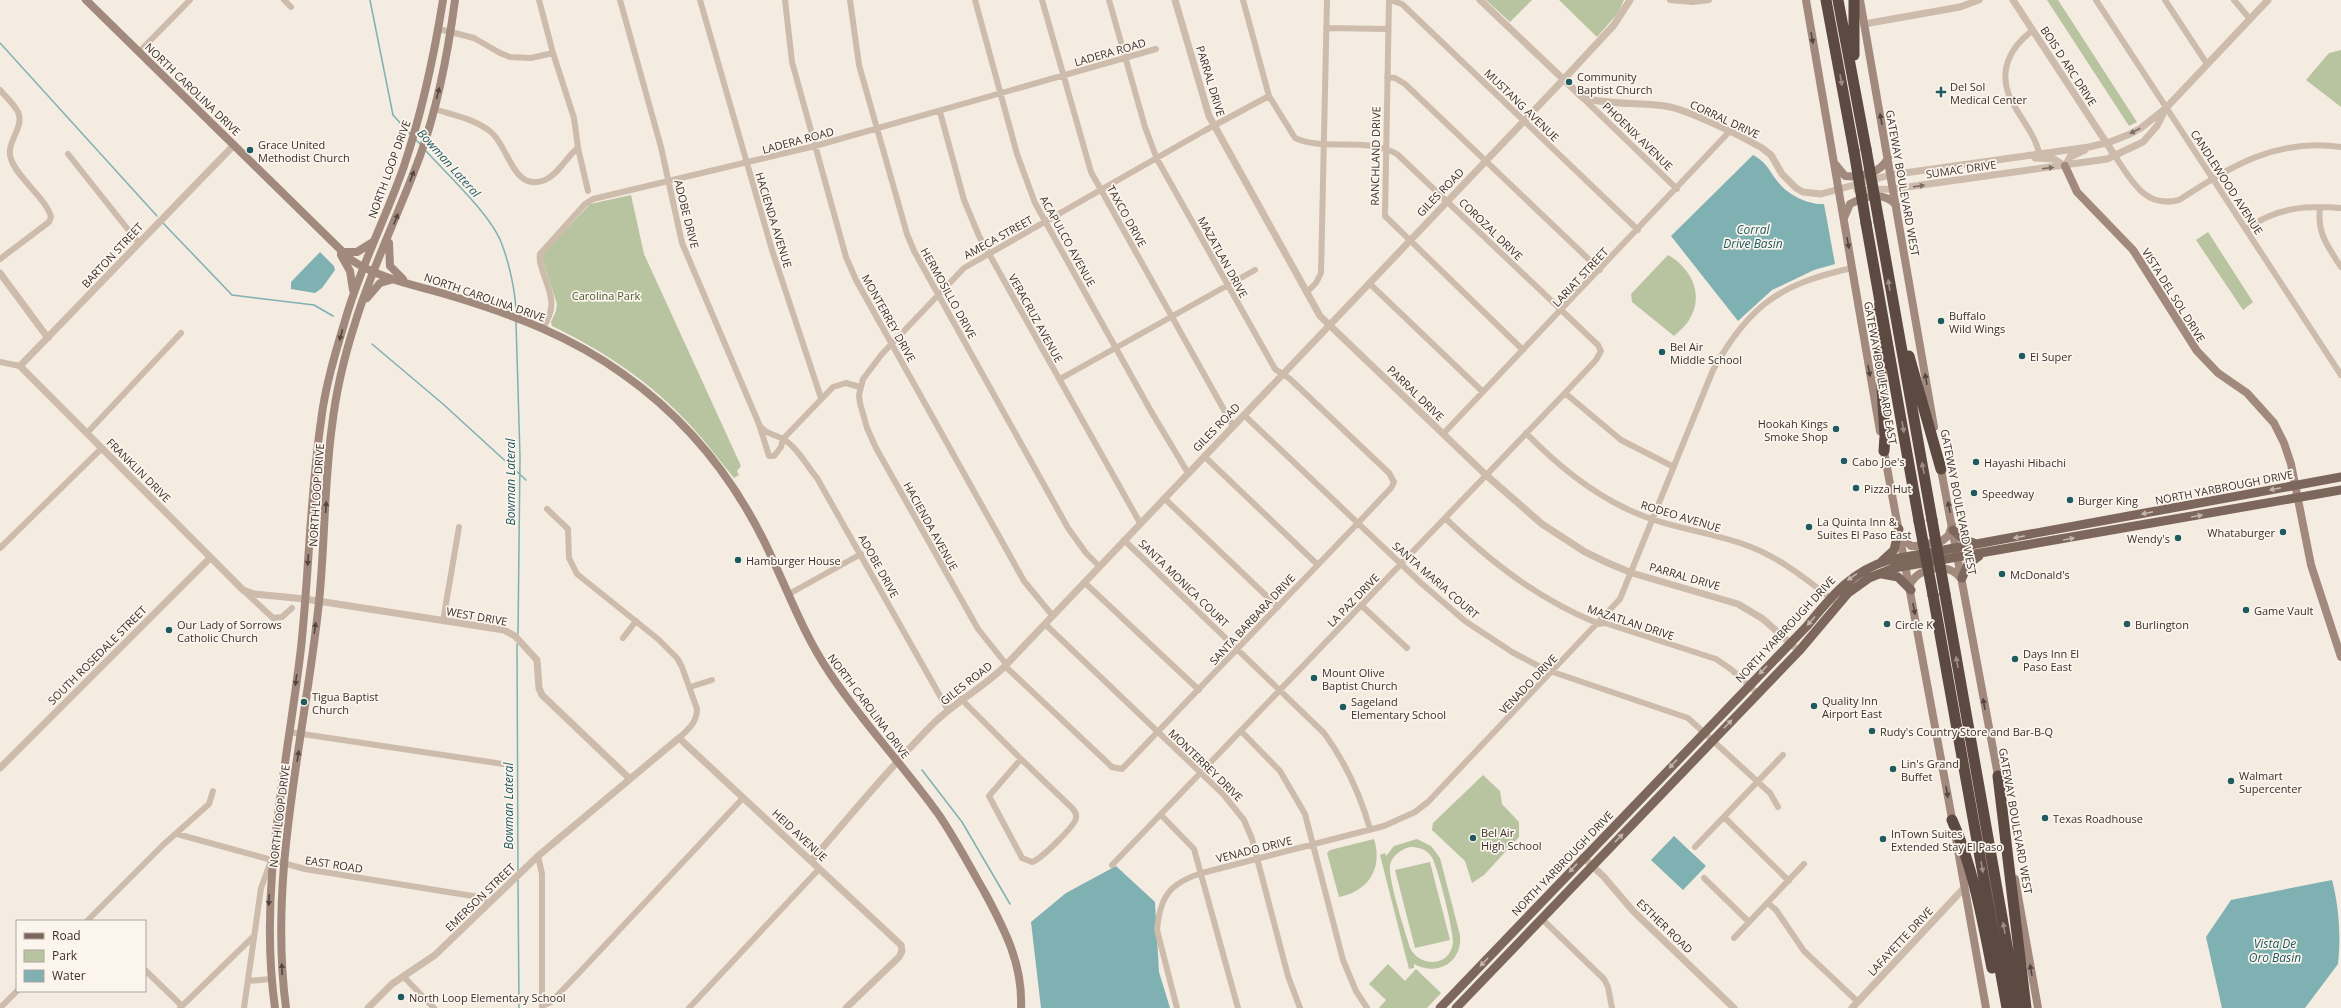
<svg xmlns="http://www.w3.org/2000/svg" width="2341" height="1008" font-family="'Open Sans',sans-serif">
<rect width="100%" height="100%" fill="#f4ebe1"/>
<path fill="#b8c4a0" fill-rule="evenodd" d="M1486,0h46l-22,22z
M1559,0h65l-6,13 -21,24z
M2047,0h11l79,122 -8,4z
M2341,50v57l-35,-27 23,-27z
M631,195l13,59 97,212 -4,5 2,4 -5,3c-14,-17 -28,-36 -43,-52 -39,-43 -87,-75 -139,-100l-1,-4 5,-11 1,-7 -16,-48 49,-52z
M2208,232l45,70 -10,8 -47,-70z
M1668,255c23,13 37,40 21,65 -4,7 -10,11 -15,16l-42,-34 -1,-8z
M1483,775l17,16 2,13 17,18v15l-35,38 -12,8 -7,-22 -33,-31 1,-7z
M1374,839c9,29 -5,52 -35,58l-12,-44 3,-3z
M1417,839l14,7 9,12 20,77c3,27 -23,42 -46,29v4l-5,1 -29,-114 5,-2 1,3 8,-10zM1410,847c8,0 16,2 21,9 6,7 23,76 22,86 -2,25 -33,26 -43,6 -5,-17 -22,-68 -20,-83 2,-9 11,-16 20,-18z
M1430,862l20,78 -35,8 -20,-78z
M1388,964l17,17 11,-12 25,24 -14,15h-48l7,-8 -17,-16z"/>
<path fill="#7fb0b2" d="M1753,155c15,8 15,15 25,27 10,13 30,23 46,22l11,60 -21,6 -42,20 -34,31 -67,-85z
M320,252l14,14 1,4 -13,18 -7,5 -24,-4v-7z
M1674,836l32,30 -23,24 -32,-30z
M1116,866l39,36 4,70 11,36h-129l-10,-86 35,-29z
M2332,880c7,26 9,57 6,84l-33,44h-83l-16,-71 25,-37z"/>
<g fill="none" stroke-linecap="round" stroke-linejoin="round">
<path stroke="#7fb0b2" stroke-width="1.5" d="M370,0l23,115 18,20
M0,43l157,173
M415,139l6,6
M426,151c21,23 64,63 75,91 8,20 15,51 15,72
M163,223l69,72 82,10 19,11
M516,322l4,135 -2,177
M372,344l71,60 83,76
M517,644l1,228
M922,770l40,52 48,82
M518,880l1,128"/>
<path stroke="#cdbbac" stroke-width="6" d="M284,0l7,7
M539,0l14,53 21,65 4,30 10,43
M620,0l41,147 21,96 77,181 10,32h5l7,-9 2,-8
M700,0l72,250 49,148
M785,0l7,62 54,195 10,23 168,301 28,34
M850,0l9,65 48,169 7,17 154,277 18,25 13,13
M975,0l42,154 18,49 117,210 36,60
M1042,0l49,172 142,254
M1389,0l-4,216 138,134
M1389,0l13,4 236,226
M1670,0l23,2 16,-2
M2096,0l245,375
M2165,0l42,64
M2234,0l16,19
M1326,28l61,1
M439,29l35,9 26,15 10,4 21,1 22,-5
M2032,31c-11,8 -19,17 -24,30 -13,37 24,60 31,92
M139,52l51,-52
M1387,77l8,1 10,6 195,186
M0,90c6,7 14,14 18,22 7,16 -13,30 -7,47 6,19 36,40 40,58l-2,5 -49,37
M1583,98l94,91
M434,109c19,6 41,10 57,23 18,15 22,61 54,48 14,-6 21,-23 33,-32
M940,112l24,88 15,36 161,287
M68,154l70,88
M2115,156c16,24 30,53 64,44 53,-34 96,-62 162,-53
M2320,207c-3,27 7,38 21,60
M2246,229c30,-21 59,-24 95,-21
M1369,283l114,109
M1307,292l9,-9 5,-10 6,-273
M543,328c15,-24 7,-34 -1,-59 -2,-5 -3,-9 -2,-15l45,-50 8,-5 222,-53 341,-97
M0,362l20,4
M1060,379l195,-109
M1565,393l56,47 53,27
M1244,415l177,168 44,38 47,31 32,17 144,49 82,75 8,14
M761,427c6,8 14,7 22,12 14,8 24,27 34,39l131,232
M87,433l94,-100
M1526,433c30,31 63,58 101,76 37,18 78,22 116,35 35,12 62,34 90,56
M1443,434l286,-302
M783,439l50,-52 13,-4 14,4
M1204,456l114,109
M1164,498l114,109
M547,509l21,20 1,29 8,16 81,65 19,19 5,9 15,42c0,13 -8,20 -18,29
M1445,518c48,46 92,80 154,106l6,-1 111,36 16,11 25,23
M1124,540l200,193c22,30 36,61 46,96
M0,548l102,-100
M1084,582l115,108
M244,591l29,27 9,-1 10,-9
M789,594l72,-40
M1361,605l46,43
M443,621l16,-94
M1045,624l178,170 21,26 8,19 36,137 12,32
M623,638l13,-17
M1006,664l-28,-35 -102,-181 -9,-20 -7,-25 -1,-8 4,-16 19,-25 82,-86 240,-137 65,-35
M1005,666l107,101 10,2 236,-246 33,-35 3,-6 -5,-9 -99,-94 -15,-10 -118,-210 -12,-32 -36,-127
M690,687l22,-7
M961,699l60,60
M1241,731l39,40 25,43 38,146 13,31 11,17
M289,732l221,33
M1021,759l50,48c3,3 6,6 5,11 -1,8 -36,42 -44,44l-10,-4 -33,-62z
M1161,815l33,34 44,159
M1724,817l65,64
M177,834l128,35 174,28 10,6
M1695,847l88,-92
M538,856l4,18v134
M1112,865l453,-472 31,-33 5,-9 -3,-6 -201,-191c-31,-18 -71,-2 -102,-16l-26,-42 -26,-96
M1704,878l45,44
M1768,903l8,7 28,41 54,51
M1542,919l62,60 4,8 4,21
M87,921l76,-76 46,-41 4,-13
M1734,938l70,-74
M145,970l37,36
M403,976l31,32
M248,981l23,-2
M542,1006l9,-4 26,-27 166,-177
M0,1008l17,-17
M180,1008l74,-72
M244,1008l17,-120 10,-27
M689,1008l130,-139
M1177,1008l-20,-78c3,-34 13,-47 45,-57l182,-47 31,-14 13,-10 192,-203 93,-229c36,-65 67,-86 139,-102"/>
<path stroke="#cdbbac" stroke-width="7" d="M1175,0l34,116 111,200 166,159 56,49 43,28 23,11 24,10 106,31 25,15 36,32
M1480,0l103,98c26,7 55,4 82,8 22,3 76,30 97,42l9,7 11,19 14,14 7,4 18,2 69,-19 199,-28 21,-5 20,-8 11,-6 25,-20 102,-108
M2013,0l102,156
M1864,24l96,-17 19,-7
M234,145l-214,221 223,224 11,4 51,5 199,31 11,6 22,24 2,28 3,7 87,83
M2035,158l19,1 11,7
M2065,166l5,-9 15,-7
M1857,190l36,-1 214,-30 36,-17 14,-16 8,-16
M0,273l48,65
M0,768l210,-210
M1583,857l21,20 29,34 101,97
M811,861c41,-47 81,-97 125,-140 22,-21 48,-34 69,-55l558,-586 51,-55 16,-25
M368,1008l24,-24 43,-29 103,-99 141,-118 222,207 1,6 -3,6 -53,51
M1852,1008l112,-120"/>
<path stroke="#a18a7d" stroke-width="8" d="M86,0l264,259c30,21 70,27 105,38 59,18 117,40 168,77 61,43 109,102 142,169 21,43 37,89 64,129 33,50 75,94 110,143 17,25 31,52 46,78 20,37 38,72 36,115
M1806,0l74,431
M1860,0l74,427
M1836,165l9,11c16,2 36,-3 43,-18
M2065,166l12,26 56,58 64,101 21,22 29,20 27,30 10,20 7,21 20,101 30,92
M1844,218l6,-14c15,-8 34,-13 46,1
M389,243l1,23 13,13
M341,252h16l16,-10
M341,255l9,16 3,19
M367,298l13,-15 14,-4
M1883,446l70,378
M1940,464l59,317
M1901,536l10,10h5l26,-5 7,-6 3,-10
M1910,585c7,-18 40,-24 51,-6
M1956,839l30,169
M2015,879l23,129
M275,1008c-17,-121 12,-240 26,-360 8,-75 9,-152 20,-227 4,-34 14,-67 24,-100 15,-54 41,-103 59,-155 18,-54 30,-110 39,-166
M286,1008c-18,-136 19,-271 33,-406 6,-59 5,-118 13,-176 4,-35 13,-72 24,-106 17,-55 44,-109 64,-164 18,-50 28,-103 35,-156"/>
<path stroke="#7d675c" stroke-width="9" d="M1953,530l10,9 13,5
M1882,561l12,-11 5,-21
M1882,574l16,3 13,13
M1962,578l6,-14 11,-8
M1440,1008l367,-382c24,-29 44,-55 82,-66l452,-83
M1456,1008l343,-357 49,-58 21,-15 25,-10 447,-78"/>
<path stroke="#5c4a42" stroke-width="11" d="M1826,0l28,151
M1838,0l28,149
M1854,55v-55
M1879,222l53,298
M1866,223l53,298
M1877,308l8,128 -1,15
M1909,356l32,113
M1945,594l73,414
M1933,595l74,413
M1998,776l28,232
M1952,820c21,47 30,98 40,148"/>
<path stroke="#5c4a42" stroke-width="11" d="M1866,149l13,73
M1854,151l12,72
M1932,520l13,74
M1919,521l14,74"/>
</g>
<defs><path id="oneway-solid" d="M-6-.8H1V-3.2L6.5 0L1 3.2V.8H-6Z"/></defs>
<g fill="#544640">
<use href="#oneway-solid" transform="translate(1812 38) rotate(80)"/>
<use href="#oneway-solid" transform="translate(438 93) rotate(-76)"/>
<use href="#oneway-solid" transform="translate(1881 119) rotate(-100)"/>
<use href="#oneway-solid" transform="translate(412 176) rotate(-69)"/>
<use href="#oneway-solid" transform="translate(396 219) rotate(-68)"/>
<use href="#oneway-solid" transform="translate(1848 243) rotate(80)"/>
<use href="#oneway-solid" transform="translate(341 335) rotate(105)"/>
<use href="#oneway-solid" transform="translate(1869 371) rotate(79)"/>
<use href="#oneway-solid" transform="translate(1926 379) rotate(-100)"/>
<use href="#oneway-solid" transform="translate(326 507) rotate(-86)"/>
<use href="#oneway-solid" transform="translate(1949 507) rotate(-102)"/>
<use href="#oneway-solid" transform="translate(308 560) rotate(94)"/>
<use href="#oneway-solid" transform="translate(1914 609) rotate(79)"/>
<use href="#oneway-solid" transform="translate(315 628) rotate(-82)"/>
<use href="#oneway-solid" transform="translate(296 680) rotate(98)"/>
<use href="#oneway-solid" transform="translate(1984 704) rotate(-100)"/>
<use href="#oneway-solid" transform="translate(298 756) rotate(-81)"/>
<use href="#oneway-solid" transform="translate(1947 792) rotate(80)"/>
<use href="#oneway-solid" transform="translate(269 900) rotate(93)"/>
<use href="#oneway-solid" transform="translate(282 969) rotate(-92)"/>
<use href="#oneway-solid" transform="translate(2031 970) rotate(-100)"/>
</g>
<g fill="#9c8e87">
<use href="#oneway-solid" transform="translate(1841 80) rotate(80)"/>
<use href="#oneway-solid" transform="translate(1889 285) rotate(-99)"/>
<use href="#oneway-solid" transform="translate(1903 427) rotate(80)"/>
<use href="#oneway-solid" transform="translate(1923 468) rotate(-101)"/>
<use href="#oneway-solid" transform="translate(1957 662) rotate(-100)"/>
<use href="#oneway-solid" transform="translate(1982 867) rotate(80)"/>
<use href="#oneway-solid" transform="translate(2004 928) rotate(-100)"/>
</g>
<g fill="#7d6f65">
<use href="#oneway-solid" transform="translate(2135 131) rotate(152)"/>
<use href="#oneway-solid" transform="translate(2048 168) rotate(-7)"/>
<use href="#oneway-solid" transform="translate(1919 186) rotate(-8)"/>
</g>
<g fill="#c2b5ac">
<use href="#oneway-solid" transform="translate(2275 489) rotate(169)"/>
<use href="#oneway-solid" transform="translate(2147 513) rotate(169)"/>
<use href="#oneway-solid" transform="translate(2197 516) rotate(-10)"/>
<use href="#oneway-solid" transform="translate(2019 537) rotate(169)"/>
<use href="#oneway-solid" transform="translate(2069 539) rotate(-10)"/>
<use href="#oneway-solid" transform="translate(1852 577) rotate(145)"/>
<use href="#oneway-solid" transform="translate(1811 621) rotate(131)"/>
<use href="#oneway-solid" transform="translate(1763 670) rotate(134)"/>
<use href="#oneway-solid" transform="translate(1728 724) rotate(-46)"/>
<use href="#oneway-solid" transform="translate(1673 764) rotate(133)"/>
<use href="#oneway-solid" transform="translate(1619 838) rotate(-46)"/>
<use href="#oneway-solid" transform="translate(1573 868) rotate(133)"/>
<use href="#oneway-solid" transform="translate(1484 962) rotate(134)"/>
</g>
<g fill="#1f5a5e" stroke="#fbf5ee" stroke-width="1.5">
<circle cx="1569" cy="82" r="4"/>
<path d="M1939 86h4v4h4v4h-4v4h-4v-4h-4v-4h4z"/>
<circle cx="250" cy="150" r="4"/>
<circle cx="1941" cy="321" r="4"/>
<circle cx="1662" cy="352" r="4"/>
<circle cx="2022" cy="356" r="4"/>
<circle cx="1836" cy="429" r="4"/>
<circle cx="1844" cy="461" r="4"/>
<circle cx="1976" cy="462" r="4"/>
<circle cx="1856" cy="488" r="4"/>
<circle cx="1974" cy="493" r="4"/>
<circle cx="2070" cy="500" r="4"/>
<circle cx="1809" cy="527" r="4"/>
<circle cx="2283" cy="532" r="4"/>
<circle cx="2178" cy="538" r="4"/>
<circle cx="738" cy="560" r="4"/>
<circle cx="2002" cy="574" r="4"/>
<circle cx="2246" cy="610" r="4"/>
<circle cx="1887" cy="624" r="4"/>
<circle cx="2127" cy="624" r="4"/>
<circle cx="169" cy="630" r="4"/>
<circle cx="2015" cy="659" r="4"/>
<circle cx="1314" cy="678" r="4"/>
<circle cx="304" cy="702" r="4"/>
<circle cx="1814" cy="706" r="4"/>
<circle cx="1343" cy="707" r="4"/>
<circle cx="1872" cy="731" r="4"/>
<circle cx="1893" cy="769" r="4"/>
<circle cx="2231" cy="781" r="4"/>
<circle cx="2045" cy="818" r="4"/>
<circle cx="1473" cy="838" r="4"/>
<circle cx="1883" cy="839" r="4"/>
<circle cx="401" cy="997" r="4"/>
</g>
<g text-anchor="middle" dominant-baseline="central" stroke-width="3.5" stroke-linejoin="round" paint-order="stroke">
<g font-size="11" fill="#3b302b" stroke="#fbf5ee">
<text transform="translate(1110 52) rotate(-16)">LADERA ROAD</text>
<text transform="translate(2069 66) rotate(57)">BOIS D ARC DRIVE</text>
<text transform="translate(1211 81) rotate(73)">PARRAL DRIVE</text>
<text transform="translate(193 89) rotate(44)">NORTH CAROLINA DRIVE</text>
<text transform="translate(1522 105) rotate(44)">MUSTANG AVENUE</text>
<text transform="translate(1725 119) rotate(25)">CORRAL DRIVE</text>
<text transform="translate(1638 136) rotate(44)">PHOENIX AVENUE</text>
<text transform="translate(798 140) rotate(-15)">LADERA ROAD</text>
<text transform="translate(1375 156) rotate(-89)">RANCHLAND DRIVE</text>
<text transform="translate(389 169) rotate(-70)">NORTH LOOP DRIVE</text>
<text transform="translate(1961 169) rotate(-8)">SUMAC DRIVE</text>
<text transform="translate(2227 182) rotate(57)">CANDLEWOOD AVENUE</text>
<text transform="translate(1903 183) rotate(80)">GATEWAY BOULEVARD WEST</text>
<text transform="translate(1440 192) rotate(-46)">GILES ROAD</text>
<text transform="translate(687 214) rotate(76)">ADOBE DRIVE</text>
<text transform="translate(1127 216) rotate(61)">TAXCO DRIVE</text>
<text transform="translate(774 220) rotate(73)">HACIENDA AVENUE</text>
<text transform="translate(1491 229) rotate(44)">COROZAL DRIVE</text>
<text transform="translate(998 237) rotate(-29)">AMECA STREET</text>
<text transform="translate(1068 241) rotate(61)">ACAPULCO AVENUE</text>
<text transform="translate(112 255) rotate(-47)">BARTON STREET</text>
<text transform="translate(1223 257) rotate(61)">MAZATLAN DRIVE</text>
<text transform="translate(1580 277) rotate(-47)">LARIAT STREET</text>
<text transform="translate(949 293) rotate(61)">HERMOSILLO DRIVE</text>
<text transform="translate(2174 295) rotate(58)">VISTA DEL SOL DRIVE</text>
<text transform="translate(485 297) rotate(19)">NORTH CAROLINA DRIVE</text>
<text transform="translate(889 318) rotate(61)">MONTERREY DRIVE</text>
<text transform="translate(1036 318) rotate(61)">VERACRUZ AVENUE</text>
<text transform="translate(1881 373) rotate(80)">GATEWAY BOULEVARD EAST</text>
<text transform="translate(1416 393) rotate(44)">PARRAL DRIVE</text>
<text transform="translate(1216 427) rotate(-46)">GILES ROAD</text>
<text transform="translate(139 470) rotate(45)">FRANKLIN DRIVE</text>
<text transform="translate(2224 487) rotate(-11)">NORTH YARBROUGH DRIVE</text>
<text transform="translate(316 495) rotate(-86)">NORTH LOOP DRIVE</text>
<text transform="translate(1959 502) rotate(79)">GATEWAY BOULEVARD WEST</text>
<text transform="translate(1681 516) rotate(17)">RODEO AVENUE</text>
<text transform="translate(931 526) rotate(61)">HACIENDA AVENUE</text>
<text transform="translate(879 566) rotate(61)">ADOBE DRIVE</text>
<text transform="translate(1685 576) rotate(16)">PARRAL DRIVE</text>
<text transform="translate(1436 580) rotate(41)">SANTA MARIA COURT</text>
<text transform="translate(1184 583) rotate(44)">SANTA MONICA COURT</text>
<text transform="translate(1353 600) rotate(-46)">LA PAZ DRIVE</text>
<text transform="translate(477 616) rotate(10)">WEST DRIVE</text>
<text transform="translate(1252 619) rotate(-47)">SANTA BARBARA DRIVE</text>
<text transform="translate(1631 622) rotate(18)">MAZATLAN DRIVE</text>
<text transform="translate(1785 629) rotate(-47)">NORTH YARBROUGH DRIVE</text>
<text transform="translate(97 655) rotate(-45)">SOUTH ROSEDALE STREET</text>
<text transform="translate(966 683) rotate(-38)">GILES ROAD</text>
<text transform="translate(1528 684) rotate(-46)">VENADO DRIVE</text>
<text transform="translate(869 706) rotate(53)">NORTH CAROLINA DRIVE</text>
<text transform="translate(1206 765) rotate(44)">MONTERREY DRIVE</text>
<text transform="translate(279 816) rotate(-83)">NORTH LOOP DRIVE</text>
<text transform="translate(2016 821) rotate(80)">GATEWAY BOULEVARD WEST</text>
<text transform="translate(800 835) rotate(43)">HEID AVENUE</text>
<text transform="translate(1254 849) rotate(-14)">VENADO DRIVE</text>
<text transform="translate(1562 863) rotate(-46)">NORTH YARBROUGH DRIVE</text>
<text transform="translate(334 864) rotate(9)">EAST ROAD</text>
<text transform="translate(480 897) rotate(-44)">EMERSON STREET</text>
<text transform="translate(1665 926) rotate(44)">ESTHER ROAD</text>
<text transform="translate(1900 941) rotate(-47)">LAFAYETTE DRIVE</text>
</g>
<g font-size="11" fill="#3b302b" stroke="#fbf5ee" text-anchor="start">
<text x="1577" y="76">Community<tspan x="1577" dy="13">Baptist Church</tspan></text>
<text x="1950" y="86">Del Sol<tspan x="1950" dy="13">Medical Center</tspan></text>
<text x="258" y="144">Grace United<tspan x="258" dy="13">Methodist Church</tspan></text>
<text x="1949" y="315">Buffalo<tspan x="1949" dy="13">Wild Wings</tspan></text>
<text x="1670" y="346">Bel Air<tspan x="1670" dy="13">Middle School</tspan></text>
<text x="2030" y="356">El Super</text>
<text x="1828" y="423" text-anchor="end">Hookah Kings<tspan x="1828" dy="13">Smoke Shop</tspan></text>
<text x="1852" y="461">Cabo Joe's</text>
<text x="1984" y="462">Hayashi Hibachi</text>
<text x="1864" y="488">Pizza Hut</text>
<text x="1982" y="493">Speedway</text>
<text x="2078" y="500">Burger King</text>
<text x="1817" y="521">La Quinta Inn &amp;<tspan x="1817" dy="13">Suites El Paso East</tspan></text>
<text x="2275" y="532" text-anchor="end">Whataburger</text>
<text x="2170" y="538" text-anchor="end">Wendy's</text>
<text x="746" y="560">Hamburger House</text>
<text x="2010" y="574">McDonald's</text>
<text x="2254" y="610">Game Vault</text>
<text x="177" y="624">Our Lady of Sorrows<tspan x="177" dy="13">Catholic Church</tspan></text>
<text x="1895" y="624">Circle K</text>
<text x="2135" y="624">Burlington</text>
<text x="2023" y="653">Days Inn El<tspan x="2023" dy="13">Paso East</tspan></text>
<text x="1322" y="672">Mount Olive<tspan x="1322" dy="13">Baptist Church</tspan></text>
<text x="312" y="696">Tigua Baptist<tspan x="312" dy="13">Church</tspan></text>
<text x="1822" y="700">Quality Inn<tspan x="1822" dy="13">Airport East</tspan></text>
<text x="1351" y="701">Sageland<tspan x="1351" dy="13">Elementary School</tspan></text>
<text x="1880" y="731">Rudy's Country Store and Bar-B-Q</text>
<text x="1901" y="763">Lin's Grand<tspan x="1901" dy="13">Buffet</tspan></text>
<text x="2239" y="775">Walmart<tspan x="2239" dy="13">Supercenter</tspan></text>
<text x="2053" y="818">Texas Roadhouse</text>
<text x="1481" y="832">Bel Air<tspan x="1481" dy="13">High School</tspan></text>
<text x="1891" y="833">InTown Suites<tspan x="1891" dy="13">Extended Stay El Paso</tspan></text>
<text x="409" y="997">North Loop Elementary School</text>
</g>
<g font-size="11" fill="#4a5a2e" stroke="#fbf5ee">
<text x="606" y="295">Carolina Park</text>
</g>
<g font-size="12" font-style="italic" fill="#1f5a5e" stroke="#fbf5ee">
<text transform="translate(449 163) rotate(48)">Bowman Lateral</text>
<text x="1753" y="229">Corral<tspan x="1753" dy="14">Drive Basin</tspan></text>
<text transform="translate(510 482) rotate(-90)">Bowman Lateral</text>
<text transform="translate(508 806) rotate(-90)">Bowman Lateral</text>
<text x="2275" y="943">Vista De<tspan x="2275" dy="14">Oro Basin</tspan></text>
</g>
</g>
<rect x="16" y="920" width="130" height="72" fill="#fbf5ee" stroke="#aea6a0"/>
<rect x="24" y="933" width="20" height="6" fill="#7d675c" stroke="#aea6a0"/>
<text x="52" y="940" font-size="12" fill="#3b302b">Road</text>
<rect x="24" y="950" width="20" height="12" fill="#b8c4a0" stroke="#aea6a0"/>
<text x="52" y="960" font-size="12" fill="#3b302b">Park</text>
<rect x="24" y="970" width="20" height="12" fill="#7fb0b2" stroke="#aea6a0"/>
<text x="52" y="980" font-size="12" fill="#3b302b">Water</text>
</svg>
